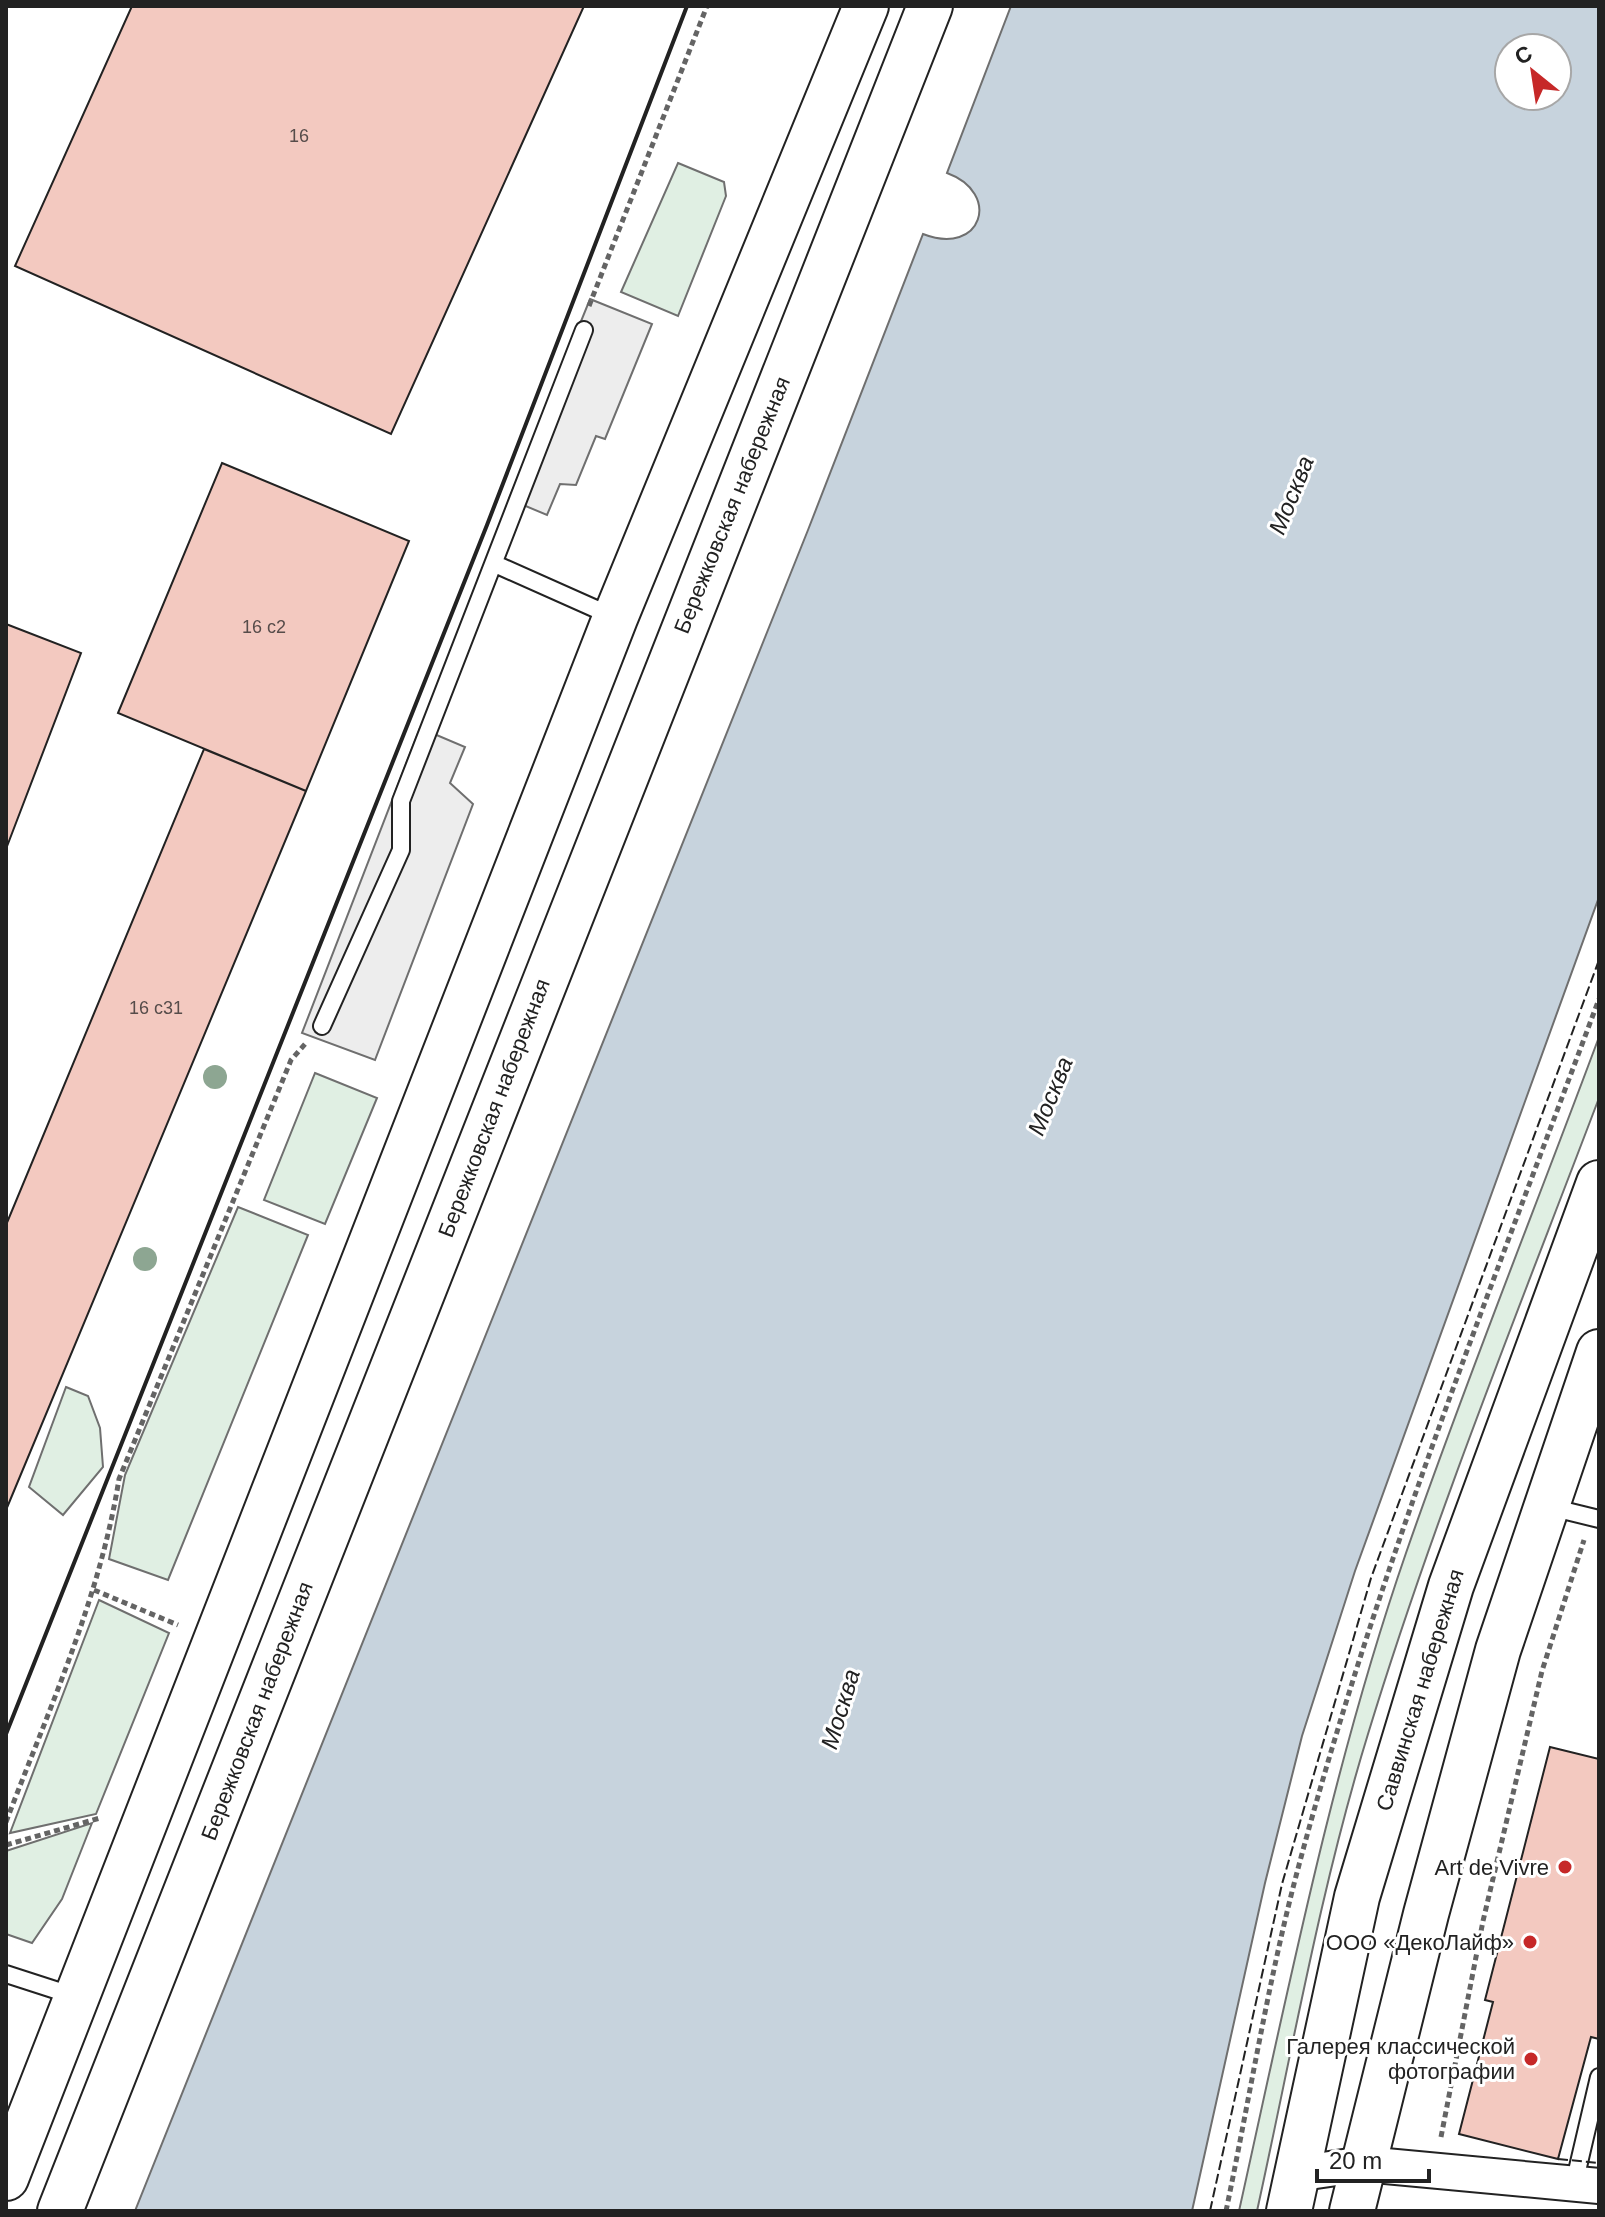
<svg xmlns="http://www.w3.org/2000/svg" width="1605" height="2217" font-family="Arial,sans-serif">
<rect width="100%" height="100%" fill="#fff"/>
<path fill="#e0efe3" stroke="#6f6f6f" stroke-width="2" d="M678,163l46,19 2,14 -48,120 -57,-24z
M1599,1037v61c-80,211 -165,420 -231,636 -48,156 -76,318 -111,477h-18c49,-220 93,-444 167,-658 60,-173 129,-344 193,-516z
M315,1073l62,25 -52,126 -61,-24z
M238,1207l70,28 -140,345 -59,-21 16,-84z
M66,1387l22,9 12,32 3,39 -40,48 -34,-28z
M99,1600l70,33 -73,181 -86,19z
M92,1823l-30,76 -30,44 -26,-9v-83z"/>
<path fill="#ededed" stroke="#6f6f6f" stroke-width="2" d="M590,299l62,25 -47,115 -9,-3 -20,49 -16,-1 -13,31 -38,-16z
M420,728l45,19 -15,36 23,21 -98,256 -73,-27z"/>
<path fill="#c7d3dd" stroke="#6f6f6f" stroke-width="2" fill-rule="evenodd" d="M1011,6h588v891l-244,674 -53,165 -37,147 -73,328h-1057l673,-1681 115,-296c59,23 79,-41 24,-61zM1509,48h48v48h-48z"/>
<path fill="#f3c9c0" stroke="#222" stroke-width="2" d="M132,6h452l-193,428 -376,-168z
M222,463l187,78 -103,250 -188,-78z
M6,624l75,29 -75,196z
M204,749l102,42 -300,719v-285z
M1550,1747l49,12v280l-8,-2 -33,122 -99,-25 34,-132 -8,-2z"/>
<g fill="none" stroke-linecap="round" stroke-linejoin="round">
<g stroke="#222" stroke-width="20">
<path id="lane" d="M495,564l119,53
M322,1026l79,-176v-49l183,-471
M1550,1507l49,12
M6,1974l68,22
M1574,2184l25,-107"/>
</g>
<g stroke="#222" stroke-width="38">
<path id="street" d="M1295,2174l69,-10 235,22"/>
</g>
<g stroke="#222" stroke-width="48">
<path id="secondary" d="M6,2178l609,-1560 251,-612
M60,2211l870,-2205
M1289,2211l68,-314 94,-311 148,-403
M1352,2211l74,-297 72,-264 101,-298"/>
</g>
<path stroke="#646464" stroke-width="5" stroke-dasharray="6 4" stroke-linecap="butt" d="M589,306l118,-300
M94,1590l84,35
M6,1822c43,-113 94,-224 113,-343l172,-419 14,-16
M6,1845l94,-27
M1441,2137l42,-216 59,-250 42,-131
M1226,2211c23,-110 41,-223 69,-331 79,-301 196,-591 304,-881"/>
<use href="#lane" stroke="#fff" stroke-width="16"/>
<use href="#street" stroke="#fff" stroke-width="34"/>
<use href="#secondary" stroke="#fff" stroke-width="44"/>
<path stroke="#222" stroke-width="2" stroke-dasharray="10 4" stroke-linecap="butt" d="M1558,2159l41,4
M1210,2211l72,-327 89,-306 228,-618"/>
<path stroke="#222" stroke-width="4" d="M6,1734l481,-1209 200,-519"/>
</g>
<g fill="#8da692">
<circle cx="215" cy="1077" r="12"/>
<circle cx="145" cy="1259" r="12"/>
</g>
<g fill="#c62828" stroke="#fff" stroke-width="3">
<circle cx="1565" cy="1867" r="8"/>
<circle cx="1530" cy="1942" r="8"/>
<circle cx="1531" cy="2059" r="8"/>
</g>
<g text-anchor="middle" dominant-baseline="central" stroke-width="6" stroke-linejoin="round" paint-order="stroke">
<g font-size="18" fill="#564c4a">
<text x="299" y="136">16</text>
<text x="264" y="627">16 с2</text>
<text x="156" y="1008">16 с31</text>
</g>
<g font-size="22" fill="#222" stroke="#fff">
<text transform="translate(732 505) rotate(-68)">Бережковская набережная</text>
<text transform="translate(494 1108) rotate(-69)">Бережковская набережная</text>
<text transform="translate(1420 1690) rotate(-73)">Саввинская набережная</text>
<text transform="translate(257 1711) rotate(-69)">Бережковская набережная</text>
</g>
<g font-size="22" fill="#222" stroke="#fff" text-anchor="end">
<text x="1549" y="1867">Art de Vivre</text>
<text x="1514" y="1942">ООО «ДекоЛайф»</text>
<text x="1515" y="2046">Галерея классической<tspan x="1515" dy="25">фотографии</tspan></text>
</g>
<g font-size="24" font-style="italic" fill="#222" stroke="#fff">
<text transform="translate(1291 495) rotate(-68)">Москва</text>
<text transform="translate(1050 1096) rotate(-68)">Москва</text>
<text transform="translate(840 1709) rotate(-73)">Москва</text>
</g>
</g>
<rect width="1605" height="2217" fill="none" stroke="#222222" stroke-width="16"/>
<g transform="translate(1533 72) rotate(330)"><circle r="38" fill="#ffffff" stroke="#a7a7a7" stroke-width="2"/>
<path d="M0-6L14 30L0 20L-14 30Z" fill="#c62828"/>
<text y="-12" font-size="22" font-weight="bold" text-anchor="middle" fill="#222222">С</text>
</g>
<path d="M1317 2169v12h112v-12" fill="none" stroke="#222222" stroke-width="4"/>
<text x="1329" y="2169" font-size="24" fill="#222222" stroke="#ffffff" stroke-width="6" paint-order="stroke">20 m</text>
</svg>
